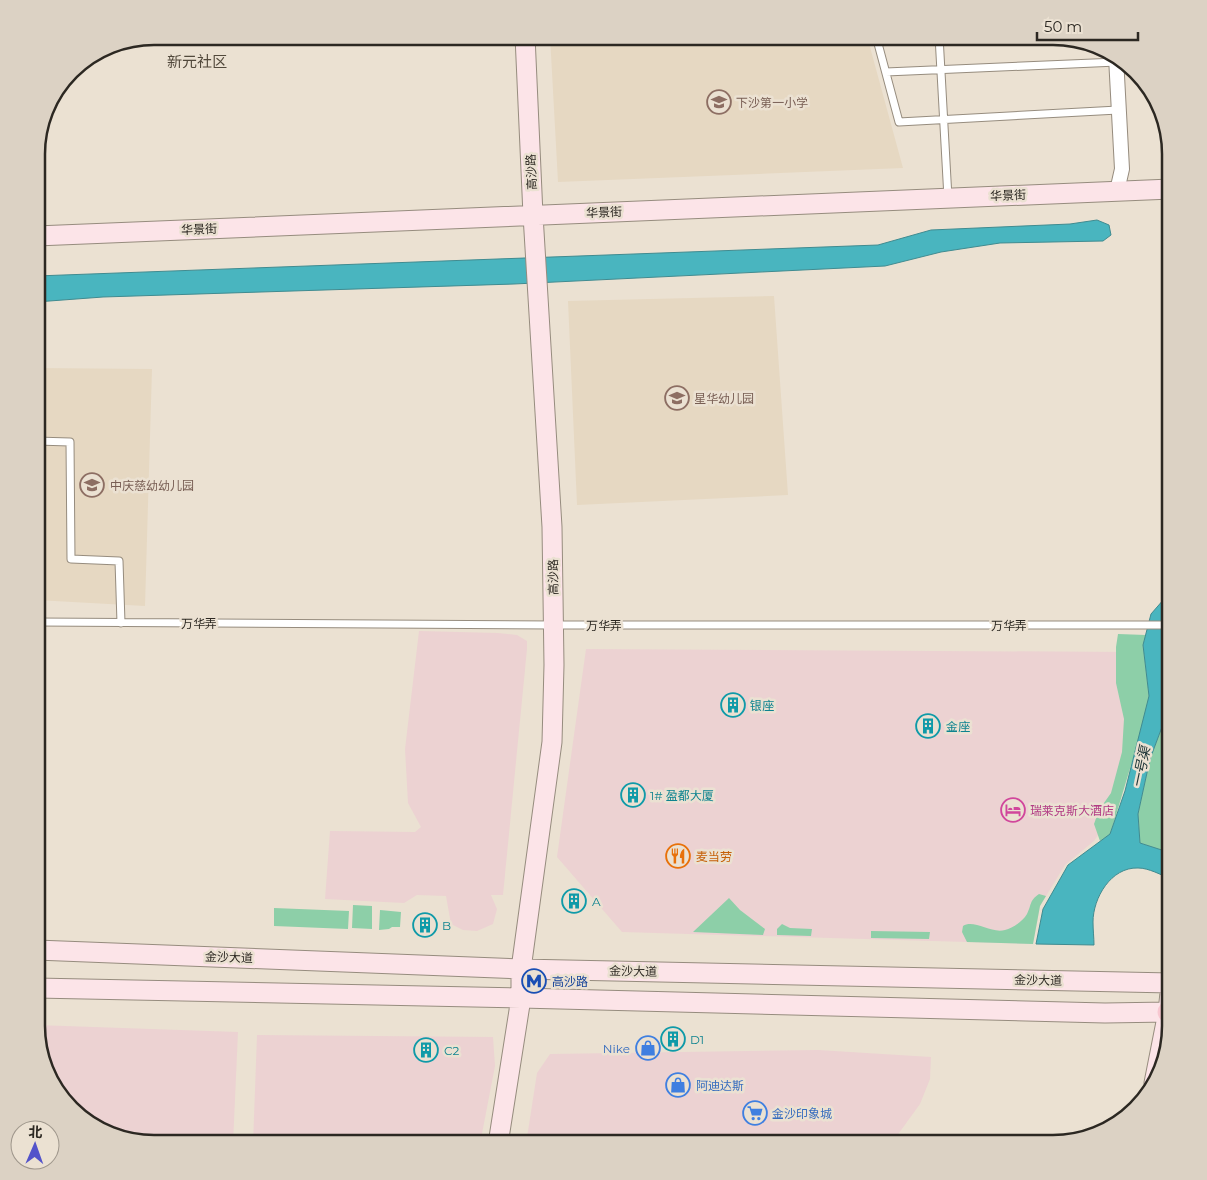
<svg xmlns="http://www.w3.org/2000/svg" width="1207" height="1180" font-family="Montserrat,'Noto Sans SC',sans-serif">
<rect width="100%" height="100%" fill="#ebe1d2"/>
<path fill="#ecd2d2" d="M419,631l79,2 19,2 10,6v8l-24,246h-12l6,14 -4,15 -16,7 -14,-1 -12,-6 -5,-28 -29,-1 -13,8 -79,-4 5,-68 85,1 6,-5 -13,-24 -3,-54z
M586,649l544,3 10,37 -32,132 -14,20 -29,24 -25,41 -7,38 -411,-12 -65,-75z
M36,1025l202,7 -5,112h-79l-45,-9 -43,-31 -21,-33z
M257,1035l236,2 2,29 -15,78h-227z
M818,1050l113,7 -1,22 -10,25 -29,40h-365l11,-71 13,-19z"/>
<path fill="#e6d8c2" d="M550,36h317l36,132 -345,14z
M774,296l14,199 -211,10 -9,-204z
M36,368l116,1 -7,237 -109,-6z"/>
<path fill="#8dcfa8" d="M1118,634l28,1 -3,10 6,51 -5,26 -34,113 -10,6 -6,-17 5,-14 12,-17 11,-41 2,-33 -8,-36v-36z
M1171,653v191l-3,8 -28,-9 -2,-29 12,-55 12,-32z
M1039,894l7,2 -6,10 -7,38 -66,-2 -5,-10 1,-6c11,-7 28,8 42,4 8,-2 18,-9 22,-16 5,-10 2,-13 12,-20z
M729,898l11,12 25,19 -2,6 -70,-3z
M353,905l19,1v23l-20,-1z
M274,908l75,3 -1,18 -74,-3z
M380,910l21,2 -1,15h-8l-3,2 -10,1z
M782,924l8,4 22,1 -1,7 -34,-1v-6z
M871,931l59,1 -1,7 -58,-1z"/>
<path fill="#49b5bf" stroke="#408b90" d="M1097,220l12,5 2,10 -8,6 -103,2 -59,9 -56,14 -371,18 -411,13 -67,5v-26l842,-31 53,-15 139,-6z
M1171,591v62l-9,74 -12,32 -12,55 2,29 31,10v26c-10,-4 -22,-11 -33,-11 -27,-1 -45,30 -45,54 0,8 1,16 1,23l-58,-1 7,-35 25,-44 42,-31 15,-43 24,-95 -6,-51 8,-31z"/>
<g fill="none" stroke-linecap="round" stroke-linejoin="round">
<g stroke="#968c7e" stroke-width="9">
<path id="lane" d="M876,36l23,86 219,-12
M939,36l9,162
M886,72l231,-10
M36,441l34,1 1,117 48,2 2,62
M36,622l518,3h617"/>
</g>
<g stroke="#968c7e" stroke-width="16">
<path id="street" d="M1116,57l6,112 -5,22"/>
</g>
<g stroke="#968c7e" stroke-width="21">
<path id="secondary" d="M36,236l1135,-47
M36,950l485,19 650,14
M36,988l485,10 584,15 63,-1
M1154,1083l14,-71 3,-29
M498,1144l23,-146v-29l31,-227 2,-77 -2,-138 -19,-312 -8,-179"/>
</g>
<g stroke="#ae7980" stroke-width="24">
<path id="primary" d="M1168,1012h3"/>
</g>
<use href="#lane" stroke="#fff" stroke-width="7"/>
<use href="#street" stroke="#fff" stroke-width="14"/>
<use href="#secondary" stroke="#fce4e8" stroke-width="19"/>
<use href="#primary" stroke="#f8c8d1" stroke-width="21"/>
</g>
<defs>
<g id="school-ring" transform="scale(1.25)"><circle r="9.5" fill="#ebe1d2" stroke="#8d6e63" stroke-width="1.5"/><path d="M0-5L7-2L0 1L-7-2ZM-4 1L0 2.5L4 1V4Q0 6-4 4Z" fill="#8d6e63"/></g>
<g id="building-ring" transform="scale(1.25)"><circle r="9.5" fill="#ebe1d2" stroke="#0f9aa8" stroke-width="1.5"/><path d="M-4-6H4V6H1V3H-1V6H-4ZM-2.5-4.3h1.7v1.8h-1.7ZM.8-4.3h1.7v1.8H.8ZM-2.5-1h1.7V.8h-1.7ZM.8-1h1.7V.8H.8Z" fill="#0f9aa8"/></g>
<g id="hotel-ring" transform="scale(1.25)"><circle r="9.5" fill="#ebe1d2" stroke="#d1479c" stroke-width="1.5"/><path d="M-6-4.5h1.5V1H6V5H4.5V3h-9V5H-6ZM-4 0a1.8 1.8 0 1 1 3.6 0ZM.5 0V-2.5h3Q6-2.5 6 0Z" fill="#d1479c"/></g>
<g id="restaurant-ring" transform="scale(1.25)"><circle r="9.5" fill="#ebe1d2" stroke="#e8710a" stroke-width="1.5"/><path d="M-5-6h1v4h1v-4h1v4h1v-4h1v5L-1.5 .5V6h-2V.5L-5-1ZM5-6V6H3V1.5H1.5Q1.5-4 5-6Z" fill="#e8710a"/></g>
<g id="metro-ring" transform="scale(1.25)"><circle r="9.5" fill="#ebe1d2" stroke="#1a4fb4" stroke-width="1.5"/><path d="M-5.5 5V-5H-3L0 0L3-5H5.5V5H3V-.5L0 4L-3-.5V5Z" fill="#1a4fb4"/></g>
<g id="shop-ring" transform="scale(1.25)"><circle r="9.5" fill="#ebe1d2" stroke="#3f7fe0" stroke-width="1.5"/><path d="M-5-2.5h2.3a2.7 3.5 0 0 1 5.4 0H5L5.5 6h-11ZM-1.5-2.5h3a1.5 2.3 0 0 0-3 0Z" fill="#3f7fe0"/></g>
<g id="supermarket-ring" transform="scale(1.25)"><circle r="9.5" fill="#ebe1d2" stroke="#3f7fe0" stroke-width="1.5"/><path d="M-6-5.5h2.5l.6 2H6L4.5 2H-2.5L-4.4-4H-6ZM-1.5 3.2a1.3 1.3 0 1 0 .1 0ZM3 3.2a1.3 1.3 0 1 0 .1 0Z" fill="#3f7fe0"/></g>
</defs>
<g fill-rule="evenodd">
<use href="#school-ring" x="719" y="102"/>
<use href="#school-ring" x="677" y="398"/>
<use href="#school-ring" x="92" y="485"/>
<use href="#building-ring" x="733" y="705"/>
<use href="#building-ring" x="928" y="726"/>
<use href="#building-ring" x="633" y="795"/>
<use href="#hotel-ring" x="1013" y="810"/>
<use href="#restaurant-ring" x="678" y="856"/>
<use href="#building-ring" x="574" y="901"/>
<use href="#building-ring" x="425" y="925"/>
<use href="#metro-ring" x="534" y="981"/>
<use href="#building-ring" x="673" y="1039"/>
<use href="#shop-ring" x="648" y="1048"/>
<use href="#building-ring" x="426" y="1050"/>
<use href="#shop-ring" x="678" y="1085"/>
<use href="#supermarket-ring" x="755" y="1113"/>
</g>
<g text-anchor="middle" dominant-baseline="central" stroke-width="5" stroke-linejoin="round" paint-order="stroke">
<g font-size="12" fill="#785e54" stroke="#ebe1d2" text-anchor="start">
<text x="736" y="102">下沙第一小学</text>
<text x="694" y="398">星华幼儿园</text>
<text x="110" y="485">中庆慈幼幼儿园</text>
</g>
<g font-size="12" fill="#2c2822" stroke="#ebe1d2">
<text transform="translate(531 172) rotate(-92)">高沙路</text>
<text transform="translate(1008 195) rotate(-2)">华景街</text>
<text transform="translate(604 212) rotate(-2)">华景街</text>
<text transform="translate(199 229) rotate(-2)">华景街</text>
<text transform="translate(553 577) rotate(-91)">高沙路</text>
<text x="199" y="623">万华弄</text>
<text x="604" y="625">万华弄</text>
<text x="1009" y="625">万华弄</text>
<text transform="translate(229 957) rotate(2)">金沙大道</text>
<text transform="translate(633 971) rotate(1)">金沙大道</text>
<text transform="translate(1038 980) rotate(1)">金沙大道</text>
</g>
<g font-size="12" fill="#0d838f" stroke="#ebe1d2" text-anchor="start">
<text x="750" y="705">银座</text>
<text x="946" y="726">金座</text>
<text x="650" y="795">1# 盈都大厦</text>
<text x="592" y="901">A</text>
<text x="442" y="925">B</text>
<text x="690" y="1039">D1</text>
<text x="444" y="1050">C2</text>
</g>
<g font-size="12" fill="#b23c85" stroke="#ebe1d2" text-anchor="start">
<text x="1030" y="810">瑞莱克斯大酒店</text>
</g>
<g font-size="12" fill="#c56008" stroke="#ebe1d2" text-anchor="start">
<text x="696" y="856">麦当劳</text>
</g>
<g font-size="12" fill="#164399" stroke="#ebe1d2" text-anchor="start">
<text x="552" y="981">高沙路</text>
</g>
<g font-size="12" fill="#366cbe" stroke="#ebe1d2" text-anchor="start">
<text x="630" y="1048" text-anchor="end">Nike</text>
<text x="696" y="1085">阿迪达斯</text>
<text x="772" y="1113">金沙印象城</text>
</g>
<g font-size="14" font-style="italic" fill="#193134" stroke="#ebe1d2">
<text transform="translate(1141 767) rotate(-78)">一号渠</text>
</g>
<g font-size="15" fill="#52493c" stroke="#ebe1d2">
<text x="197" y="61">新元社区</text>
</g>
</g>
<path d="M0 0H1207V1180H0ZM154 45H1053A109 109 0 0 1 1162 154V1026A109 109 0 0 1 1053 1135H154A109 109 0 0 1 45 1026V154A109 109 0 0 1 154 45Z" fill="#dcd2c4" fill-rule="evenodd"/>
<path fill="none" stroke="#2c2822" stroke-width="2.5" d="M154 45H1053A109 109 0 0 1 1162 154V1026A109 109 0 0 1 1053 1135H154A109 109 0 0 1 45 1026V154A109 109 0 0 1 154 45Z"/>
<g transform="translate(35 1145) rotate(2)"><circle r="24" fill="#ebe1d2" stroke="#9f978c"/>
<path d="M0-4L9 19L0 12L-9 19Z" fill="#5353ca"/>
<text y="-8" font-size="14" font-weight="bold" text-anchor="middle" fill="#2c2822">北</text>
</g>
<path d="M1037 32v8h101v-8" fill="none" stroke="#2c2822" stroke-width="2.5"/>
<text x="1044" y="32" font-size="15" fill="#2c2822" stroke="#ebe1d2" stroke-width="4" paint-order="stroke">50 m</text>
</svg>
